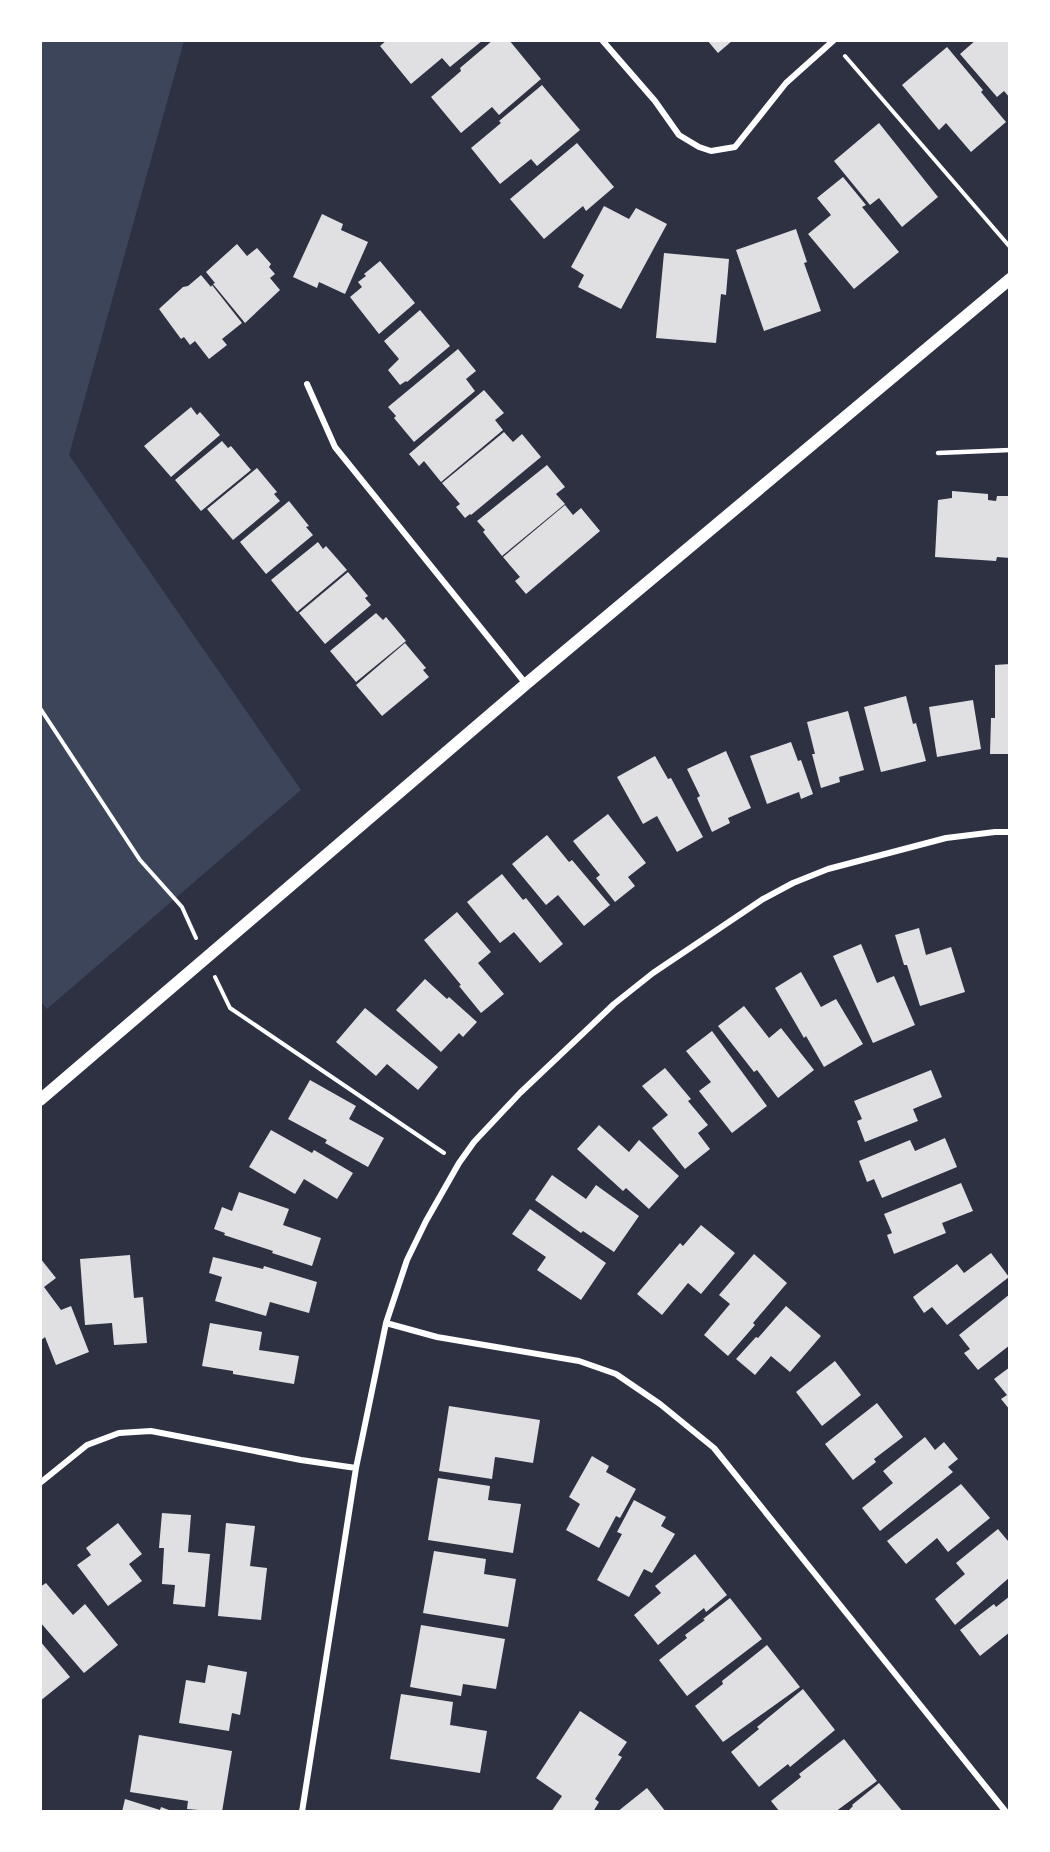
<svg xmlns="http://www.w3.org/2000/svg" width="1050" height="1852" font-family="Overpass,sans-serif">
<rect width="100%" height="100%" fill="#2d3142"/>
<path fill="#3c4559" d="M40,41h144l-115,414 232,335 -254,219 -7,-8z"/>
<path fill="#e0e0e3" d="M387,40h96l-33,27 -8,-9 -31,26 -31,-38z
M493,40h16l32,39 -42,36 -7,-8 -31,26 -30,-36 30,-26 -1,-3z
M707,40h26l-15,13z
M976,40h34v58l-6,-7 -7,6 -37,-43z
M947,47l36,43 -2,2 25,30 -35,30 -25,-29 -7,7 -37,-45z
M542,85l38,45 -43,36 -6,-7 -31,25 -29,-36 30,-25 -2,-2z
M879,123l59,74 -36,30 -23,-29 -9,7 -36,-44z
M577,143l37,44 -28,24 -3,-5 -39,33 -34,-40z
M843,177l23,28 -4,2 37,45 -45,37 -46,-55 23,-19 -14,-17z
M604,206l25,13 7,-11 31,16 -46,85 -43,-22 6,-12 -13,-8z
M322,214l21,10 -2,6 27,12 -23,52 -26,-12 -2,6 -24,-11z
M796,229l11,33 -3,1 17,48 -57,20 -28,-81z
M237,244l10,12 10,-8 14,16 -2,3 6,7 -5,4 10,12 -35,33 -32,-39 2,-1 -9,-11z
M664,253l65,6 -3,36 -5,-1 -5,49 -60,-5z
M380,261l35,42 -36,31 -29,-37 12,-10 -4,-5 8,-6 -2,-2z
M201,275l10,12 1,-2 30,38 -20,16 5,6 -18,14 -14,-18 -5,4 -6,-8 -3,2 -22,-30 24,-22 5,-1z
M420,310l30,36 -43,36 -1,-1 -6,4 -12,-15 11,-11 -15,-18z
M458,349l18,22 -10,8 9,12 -61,51 -20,-24 2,-2 -8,-9z
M484,390l20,23 -9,7 8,10 -62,52 -17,-21 -5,5 -10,-12z
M191,407l6,8 3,-3 20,23 -49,42 -27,-31z
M504,432l9,10 9,-8 19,23 -70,58 -1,-1 -5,4 -9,-11 4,-3 -18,-21z
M222,441l6,7 3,-2 20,24 -50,41 -26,-31z
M547,465l18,22 -9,7 9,10 -63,52 -19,-24 2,-2 -8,-9z
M257,468l20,24 -3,2 6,7 -47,39 -26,-31z
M952,491l36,3v6l8,1 1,-5h13v62l-13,-1 -1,4 -61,-4 3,-57 14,-2z
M289,501l20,25 -3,1 7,8 -47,39 -26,-32z
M565,505l8,10 8,-7 19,23 -74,63 -11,-13 5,-4 -17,-20z
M318,542l5,7 3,-3 21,24 -50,42 -26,-32z
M348,572l20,24 -3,2 6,7 -46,39 -26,-31z
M376,613l7,7 3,-3 20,24 -50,41 -26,-31z
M405,643l21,25 -3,2 6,7 -47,39 -26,-31z
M1010,664v90h-20l1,-36h4v-53z
M906,696l7,28 3,-1 10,38 -45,11 -17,-65z
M973,700l8,49 -44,8 -8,-50z
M848,711l16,59 -25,7 1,5 -19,6 -9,-34h3l-8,-32z
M791,742l7,19 3,-1 12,34 -12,5 -2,-7 -32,12 -17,-48z
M726,751l25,57 -23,10 2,5 -18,9 -15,-34 3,-2 -13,-27z
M655,756l13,23 3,-1 32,59 -26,15 -20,-36 -14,8 -26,-47z
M608,814l38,49 -18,14 7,9 -20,16 -19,-24 4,-3 -27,-34z
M547,835l22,27 3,-2 38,45 -26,21 -26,-31 -12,10 -34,-41z
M502,874l21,26 3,-2 37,46 -23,19 -26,-31 -14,11 -33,-41z
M457,912l34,40 -13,11 26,31 -23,19 -22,-27 2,-1 -37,-45z
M919,928l7,27 25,-8 14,45 -45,14 -13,-41h-3l-9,-30z
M861,944l16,39 17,-7 21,49 -42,18 -40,-87z
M801,972l20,35 15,-8 27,45 -39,23 -18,-31 -2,2 -29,-50z
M425,979l22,20 2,-2 28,25 -14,15 -4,-4 -18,19 -45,-42z
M744,1006l25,32 12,-10 33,42 -36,28 -21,-28 -3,2 -36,-46z
M365,1008l73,59 -20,23 -31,-26 -11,12 -40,-34z
M712,1031l55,75 -35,27 -33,-42 12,-9 -25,-31z
M665,1068l26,31 -3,2 20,24 -10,8 12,16 -25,20 -33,-41 16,-13 -26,-29z
M931,1070l11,27 -29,12 5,12 -53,21 -8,-21 5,-2 -8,-18z
M310,1080l46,26 -7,13 35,19 -16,29 -43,-24 2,-3 -39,-21z
M599,1125l30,27 10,-12 40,36 -30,33 -23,-21 -3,3 -46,-42z
M271,1130l41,23 2,-3 39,23 -16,26 -33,-20 -9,15 -46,-27z
M945,1138l12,29 -75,31 -8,-19 -7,3 -8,-21 51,-21 5,11z
M552,1175l34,24 10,-14 43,31 -25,36 -31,-21 -2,2 -46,-33z
M961,1183l12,28 -31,12 4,10 -52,21 -7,-19 5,-2 -8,-19z
M239,1192l50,17 -6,16 38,13 -9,28 -40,-13 1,-2 -49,-16 1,-2 -11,-4 8,-22 10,4z
M530,1209l76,54 -25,37 -44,-30 9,-13 -34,-23z
M701,1225l34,28 -34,41 -13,-11 -26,32 -25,-21 43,-51 3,3z
M991,1253l18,24 -62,48 -15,-18 -8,6 -11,-16 44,-33 7,9z
M754,1254l33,29 -34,40 2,2 -27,31 -24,-21 26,-31 -11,-9z
M130,1255l4,43 9,-1 4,46 -33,2 -2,-22 -27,2 -5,-66z
M213,1257l50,12 1,-3 53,16 -8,31 -39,-11 -4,14 -51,-15 7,-24 -13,-4z
M40,1258l16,20 -12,9 17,23 10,-4 18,46 -33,13 -11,-28 -5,4z
M1010,1294v51l-32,25 -14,-17 6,-4 -11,-14z
M786,1306l35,30 -31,36 -19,-16 -16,19 -19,-16 20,-22 2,1z
M210,1323l52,9 -3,18 40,6 -5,28 -61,-10v-3l-31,-5z
M835,1361l26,34 -39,31 -26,-34z
M1010,1367v43l-9,-11 6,-4 -13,-16z
M877,1403l26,34 -29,22 2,3 -23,18 -28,-36z
M449,1406l91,14 -7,43 -38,-6 -3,22 -53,-8z
M925,1437l10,13 9,-8 14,17 -10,8 5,5 -73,59 -18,-23 31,-25 -10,-12z
M592,1456l17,10 -3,6 30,17 -16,29 -4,-2 -17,32 -33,-18 14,-26 -11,-7z
M438,1478l52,8 -2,14 33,4 -8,49 -85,-13z
M961,1484l29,34 -42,34 -11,-14 -31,26 -19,-23z
M634,1500l32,17 -5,9 14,8 -23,39 -8,-4 -15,28 -32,-17 25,-46 -5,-2z
M162,1513l29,2 -3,37 22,2 -5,53 -32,-3 2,-19 -13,-1 2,-36h-5z
M118,1523l24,31 -13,10 13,17 -34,25 -31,-41 14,-10 -5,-7z
M226,1523l29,3 -5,40 17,2 -6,52 -43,-4z
M998,1529l10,12 2,-2v38l-55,48 -20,-26 30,-25 -9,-11z
M434,1551l52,8 -2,15 32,5 -8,48 -85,-14z
M695,1554l32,41 -21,17 -2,-4 -46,37 -24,-30 27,-22 -6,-7z
M46,1583l27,32 12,-11 33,41 -34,28 -44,-51v-35z
M1010,1596v36l-30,24 -20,-26 34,-26 2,3z
M730,1598l32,41 -75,57 -28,-36 28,-22 -2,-3 20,-15 -2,-1z
M421,1625l84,14 -9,50 -33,-5 -2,12 -51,-9z
M40,1641l30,36 -30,24z
M767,1645l33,42 -77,55 -28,-36 28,-22 -1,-3z
M208,1665l39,7 -7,43 -8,-2 -3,18 -50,-8 7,-43 19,3z
M803,1689l32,41 -45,37 -2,-3 -29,23 -28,-35 28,-23 -2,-2z
M401,1694l52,8 -3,23 37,6 -7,42 -90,-14z
M580,1711l47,31 -9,13 4,2 -27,42 4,3 -6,10h-42l11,-16 -26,-18z
M139,1735l93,16 -10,61 -35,-3 1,-8 -58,-9z
M844,1739l33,42 -42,31h-55l-9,-11 30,-24 -2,-3z
M879,1783l24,29h-56l6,-6 -1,-1z
M647,1788l19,24h-49z
M125,1799l35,11 1,-3 13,5h-52z"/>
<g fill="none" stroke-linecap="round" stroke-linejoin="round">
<path stroke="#fff" stroke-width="4" d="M40,42l1,-2
M845,56l165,191
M40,708l100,152 42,47 14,31
M215,977l15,31 214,145"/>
<path stroke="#fff" stroke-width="4.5" d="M938,453l72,-3"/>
<path stroke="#fff" stroke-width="6" d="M602,40l53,61 24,34 20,12 12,4 24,-4 51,-64 48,-43
M307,384l28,63 191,237
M386,1323l51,14 142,24 37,13 44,30 54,44 292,364
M40,1483l47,-38 32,-12 32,-2 150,29 55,8
M302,1812l54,-344 30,-145 21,-63 19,-39 33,-58 15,-21 46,-49 94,-89 39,-31 110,-74 30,-16 35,-14 118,-31 49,-6h15"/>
<path stroke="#fff" stroke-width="12" d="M40,1100l486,-416 484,-405"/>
</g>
<rect width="1050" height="1852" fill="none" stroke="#ffffff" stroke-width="84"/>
</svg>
